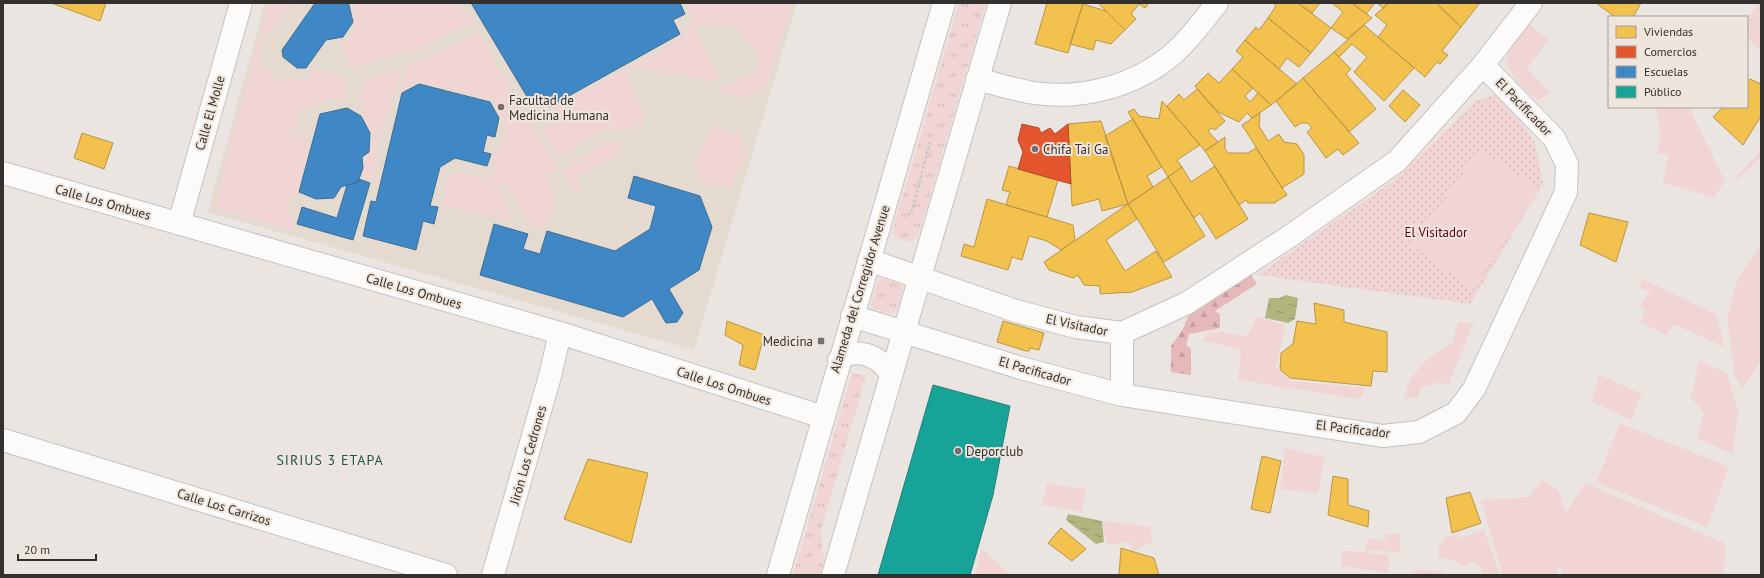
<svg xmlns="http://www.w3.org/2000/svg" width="1764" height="578" font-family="'PT Sans',sans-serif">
<defs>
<pattern id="grass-tufts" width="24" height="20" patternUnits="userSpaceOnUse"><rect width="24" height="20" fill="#f1d5d4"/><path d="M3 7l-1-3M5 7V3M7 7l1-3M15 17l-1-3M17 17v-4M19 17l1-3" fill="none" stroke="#cfb7b6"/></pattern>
<pattern id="forest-firs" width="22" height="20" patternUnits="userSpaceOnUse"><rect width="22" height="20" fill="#e7b8ba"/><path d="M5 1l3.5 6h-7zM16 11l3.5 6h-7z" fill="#c79ea0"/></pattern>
<pattern id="park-dots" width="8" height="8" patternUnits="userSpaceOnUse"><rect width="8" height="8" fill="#f1d5d4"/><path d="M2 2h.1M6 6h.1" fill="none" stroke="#cfb7b6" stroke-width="1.8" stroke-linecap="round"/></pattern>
<pattern id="water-ripples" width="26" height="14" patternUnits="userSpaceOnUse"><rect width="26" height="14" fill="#b3b57f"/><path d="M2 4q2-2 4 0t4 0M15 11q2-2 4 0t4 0" fill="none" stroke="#929468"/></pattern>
</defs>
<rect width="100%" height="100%" fill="#eae5e1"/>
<path fill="#e4dad0" d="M265,3h532l-103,347 -486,-138z"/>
<path fill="url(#grass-tufts)" d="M959,3h27l-68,234 -7,5c-9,-2 -18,-3 -18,-13z
M883,278l17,5 3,6 -6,22 -6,3 -17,-5 -3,-6 6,-21z
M852,373l14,3 -45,154 3,31 -4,14h-27z"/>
<path fill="url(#forest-firs)" d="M1249,272l8,12 -42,27 5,3v14l-31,6 -3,11 5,4v26l-20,-3v-26l12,-17 7,-17z"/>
<path fill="url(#park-dots)" d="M1495,95l28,30 12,18 8,41 -73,120 -213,-29 138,-95 82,-80z"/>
<path fill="#f1d5d4" d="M269,3h38l-3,4 -13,-3 -22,30h-5l-5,18 5,5 -4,4 2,9 8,2 6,11h6l1,-6 22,5 9,-12 35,8 -5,21 -11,-2 -34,15 -6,25 16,-2 -3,7 3,5 -12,47 -7,4 -3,16 7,9 -3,7 -77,-23z
M350,3h107l18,18 -58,28 -65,18 -13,-25c2,-1 7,-2 9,-4 7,-8 11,-27 2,-35z
M686,3h105l-24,83 -26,12 -22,-9 39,-16 2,-16 -26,-32 -39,-1 4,16 22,42 -88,-16 52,-30 8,-20z
M1758,3h3v48l-14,-14v-17z
M1527,23l22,16 -22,30 23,24 -12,8c-12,-12 -39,-31 -29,-51 5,-9 12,-18 18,-27z
M478,33l80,137 -13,6 11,20 -5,22 -9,10 -14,-6 -14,-27 -11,-12 -5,6 15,31 -70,-14 3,-25 14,-9 25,7 10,-6 1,-10 -4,-5 2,-4 6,-4 7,-18 -15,-33 -74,-17 -19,12 8,-27z
M402,68l-28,86 4,4 -6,22 -10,-4 3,-19 6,-3 2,-20 -10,-20 2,-10 -7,-4 6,-19z
M623,70l23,48 -14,12 -30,-1 -43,29 -18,-30 12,-2 6,-7 -4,-12z
M1656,107h33l36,74 -11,16 -51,-14 5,-28 -12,-2 5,-15z
M713,127l28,8 3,22 -13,30 -30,-6 -6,-20z
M616,142l6,5 -6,9 -41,22 5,14 -4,3 -14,-24 43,-28z
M1480,149l60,41 -68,98 -60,-42z
M1761,150v8l-34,30z
M1761,246v114l-18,29 -8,-13 -8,-59 11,-39z
M1643,279l74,36 7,32 -50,-23 -8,11 -25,-13 4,-13 -5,-4 11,-13 -13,-5z
M1257,317l28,8 -9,43 14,13 76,7 -6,11 -122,-19 3,-31 -38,-8 5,-8 13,-1 26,4z
M1458,322l16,1 -26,62 -8,-3 -19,6 -4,10h-13c8,-31 24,-39 48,-55z
M1699,361l28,12 11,39 -5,42 -36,-16 7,-25 -13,-15z
M1600,375l42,19 -11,26 -40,-19z
M1620,423l109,44 -22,60 -111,-45z
M1285,448l40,9 -7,36 -38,-4z
M1542,480l16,10 8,23 19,-30 141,61 -3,31h-162l2,-6 -5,-1 -2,7h-53l-22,-75 48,-3z
M1047,483l39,6 -4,23 -40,-7z
M1102,521l49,6 1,15 -20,9 -2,-9 -23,3z
M1484,530l16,44 -18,-1v-5l-8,-7 -10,6 -6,-5 -19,-5v-10l5,-9 14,-4 1,4z
M1387,534h13v18l-35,-2 3,-12 16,3z
M982,549l28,26h-35z
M1341,550l48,5 -1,18 -46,-7z
M1417,569l26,3v3h-31z"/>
<path fill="url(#water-ripples)" d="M1286,295l12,3 -3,21 -7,4 -23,-5 4,-20h10z
M1068,514l34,7 2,21 -8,2 -30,-24z"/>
<path fill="#f2c14e" stroke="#b99644" d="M51,3h55l-6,18z
M1047,3h36l-15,50 -33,-9z
M1098,3h51l-4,5 -6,-4 -8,10 5,5 -11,11z
M1273,3h25l33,25 -20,25 -43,-35 8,-12z
M1298,3h22l-8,10z
M1332,3h20l20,15 -25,21 -16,-11 12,-16z
M1352,3h23l-9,11z
M1377,3h12l-6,5z
M1389,3h47l25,24 -19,24 6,4 -8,9 -3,-2 -12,15 -47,-40 9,-12 -12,-10z
M1436,3h42l1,1 -18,23z
M1596,3h45l-8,14h-18z
M1083,4l23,7 19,19 -14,14 -15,-4 -3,10 -23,-6z
M1268,18l43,35 -12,14 -12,-9 -8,11 -34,-29 11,-13 3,3z
M1364,25l50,43 -30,33 -30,-29 13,-15 -15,-13 -13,13 -5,-5z
M1245,40l52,44 -26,21 -39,-36 11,-12 -7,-6z
M1334,52l17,17 -5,5 30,35 -27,23 -46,-54z
M1232,69l21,19 -8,8 5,6 8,-9 13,12 -19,13 -5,-5 -8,9 -21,-10 -23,-26 13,-13 11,10z
M1303,78l56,65 -16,12 -5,-6 -12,9 -19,-26 5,-4 -4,-5h-7l-6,4 -19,-26z
M1750,79l11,5v32l-18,29 -30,-28 10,-10h24v-25z
M1197,89l28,32 -10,9 -3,-2 -4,3 10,11 -13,9 -38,-45 12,-12 5,6z
M1403,90l17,15 -15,17 -16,-16z
M1162,101l38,44 -23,15 5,7 -14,10 -40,-65 6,-3 5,7 20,3z
M1260,113l-1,13 9,15 11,-7 5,8 13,2 7,11v19l-22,14 -40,-63z
M1133,119l29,48 -15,9 6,11 -25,17 -23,-68z
M1101,121l27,83 -26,7 -3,-12 -27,7 -4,-82z
M82,133l31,10 -9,26 -30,-11z
M1225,137v12l3,4h20l8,-5 31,47 -13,8h-26l-2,-3 -7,5 -34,-54z
M1009,166l49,14 -11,37 -41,-12 4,-13 -8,-2z
M1215,166l33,53 -32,20 -16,-26 -6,5 -26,-41 14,-10 9,15z
M1168,177l37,59 -41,26 -36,-58z
M987,199l86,26 2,15 -14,10 -14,-9 -18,-5 -7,24 -10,-3 -4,13 -47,-14 3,-12 10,3z
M1128,204l9,15 -31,21 19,31 31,-20 16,26 -40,15 -32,2v-8l-16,-1 -6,-10 -5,3 -24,-8 -5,-8z
M1589,213l39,9 -12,40 -36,-17z
M1314,303l30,7v12l43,10v40l-14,-1 -2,15 -81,-8 -10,-8 1,-17 12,-9 4,-23 19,3z
M727,321l37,14 -9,35 -16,-5 4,-20 -18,-10z
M1003,321l41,12 -5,17 -9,-2 -1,3h-3l-29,-9z
M1262,456l19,5 -11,52 -19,-4z
M588,459l60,14 -17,70 -67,-24z
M1333,476l15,3v26l21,6 -1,16 -40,-12z
M1470,492l11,31 -29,10 -6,-35z
M1061,528l25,21 -14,12 -24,-18z
M1121,548l33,10 5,17h-40z"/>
<path fill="#e4572e" stroke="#af4b2e" d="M1022,124l17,4 2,5 9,-5 5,6 13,-10 3,60 -53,-15 5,-17 -5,-12z"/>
<path fill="#3f88c5" stroke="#3c6e97" d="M315,3h31l3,2 4,17 -10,15 -17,3 -20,28h-9l-14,-11 -1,-7z
M471,3h209l5,11 -12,6 7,14 -131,73 -7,-14 -13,7z
M419,84l71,18 9,16 -4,19 -8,-2 -4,17 8,2 -4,12 -32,-8 -15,9 -10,39 8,1 -4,17 -11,-3 -7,29 -53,-14 8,-35 5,1 26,-109z
M347,108l14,8 9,17 -1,19 -7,5 1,11 -5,14 -17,5 -7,11 -18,1 -17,-7 21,-78z
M634,176l66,20 12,31 -13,43 -30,19 14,24 -6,9 -11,1 -14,-24 -29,18 -143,-42 14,-51 34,10 -5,15 17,5 7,-23 68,20 35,-22 6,-23 -28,-8z
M359,179l11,4 -17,57 -56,-16 5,-17 35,11 10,-33 11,-3z"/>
<path fill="#17a398" stroke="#208078" d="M933,385l77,21 -17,89 -23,80h-92z"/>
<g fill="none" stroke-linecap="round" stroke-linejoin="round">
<g stroke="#c6c2bf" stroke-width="24">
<path id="street" d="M977,79c19,5 38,11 57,14 49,7 101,-7 139,-39 16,-14 31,-34 44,-51
M3,173l557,160 263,84
M179,224l62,-221
M869,260l147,51 60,16 46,6 65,-30 103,-67 107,-75 86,-96 48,-62
M852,316l169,52 101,27 261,41 36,-4 37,-19 18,-24 92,-197 1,-28 -13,-26 -71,-73
M1122,333v62
M3,440l443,135
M493,575l57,-199 10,-43"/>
</g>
<g stroke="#c6c2bf" stroke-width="24">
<path id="secondary" d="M839,360c16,-15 43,-3 52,15
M778,575l166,-572
M833,575l167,-572"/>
</g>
<path stroke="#c9c7c6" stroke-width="2.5" stroke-dasharray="3 2" stroke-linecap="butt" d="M908,214h3l19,-72"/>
<use href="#street" stroke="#fcfbfa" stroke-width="22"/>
<use href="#secondary" stroke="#fcfbfa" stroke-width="22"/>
</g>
<g fill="#746f6c" stroke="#eee5dd" stroke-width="1.5">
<circle cx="501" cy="107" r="4"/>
<circle cx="1035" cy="149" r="4"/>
<rect x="817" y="337" width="8" height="8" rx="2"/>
<circle cx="958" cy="451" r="4"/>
</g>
<g text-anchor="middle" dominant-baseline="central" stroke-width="4" stroke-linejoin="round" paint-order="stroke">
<g font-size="13" fill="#34302d" stroke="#eee5dd" text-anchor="start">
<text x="509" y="100">Facultad de<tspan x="509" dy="15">Medicina Humana</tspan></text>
<text x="1043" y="149">Chifa Tai Ga</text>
<text x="813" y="341" text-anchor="end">Medicina</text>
<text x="966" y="451">Deporclub</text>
</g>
<g font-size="13" fill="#34302d" stroke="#eee5dd">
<text transform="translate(1524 107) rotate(46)">El Pacificador</text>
<text transform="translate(210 113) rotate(-74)">Calle El Molle</text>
<text transform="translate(103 202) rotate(16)">Calle Los Ombues</text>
<text transform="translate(860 289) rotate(-73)">Alameda del Corregidor Avenue</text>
<text transform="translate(414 291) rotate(16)">Calle Los Ombues</text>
<text transform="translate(1077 325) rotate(12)">El Visitador</text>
<text transform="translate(1035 371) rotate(16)">El Pacificador</text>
<text transform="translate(724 386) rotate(18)">Calle Los Ombues</text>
<text transform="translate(1353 429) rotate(7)">El Pacificador</text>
<text transform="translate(528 455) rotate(-74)">Jirón Los Cedrones</text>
<text transform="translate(224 507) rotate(17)">Calle Los Carrizos</text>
</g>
<g font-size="13" fill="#63001d" stroke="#eee5dd">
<text x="1436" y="232">El Visitador</text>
</g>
<g font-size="14" letter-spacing="1" fill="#1d564e" stroke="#eee5dd">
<text x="330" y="460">SIRIUS 3 ETAPA</text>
</g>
</g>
<rect width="1764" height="578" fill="none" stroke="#34302d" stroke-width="8"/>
<rect x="1608" y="16" width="140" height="92" fill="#eee5dd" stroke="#a49d97"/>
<rect x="1616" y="26" width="20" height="12" fill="#f2c14e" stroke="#a49d97"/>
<text x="1644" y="36" font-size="12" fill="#34302d">Viviendas</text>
<rect x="1616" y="46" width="20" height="12" fill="#e4572e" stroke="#a49d97"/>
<text x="1644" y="56" font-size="12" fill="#34302d">Comercios</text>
<rect x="1616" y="66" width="20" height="12" fill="#3f88c5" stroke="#a49d97"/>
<text x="1644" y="76" font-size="12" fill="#34302d">Escuelas</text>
<rect x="1616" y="86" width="20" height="12" fill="#17a398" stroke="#a49d97"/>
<text x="1644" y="96" font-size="12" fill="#34302d">Público</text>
<path d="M18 554v6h78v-6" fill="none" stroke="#34302d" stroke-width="2"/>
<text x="24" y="554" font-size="12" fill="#34302d" stroke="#eee5dd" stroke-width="3" paint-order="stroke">20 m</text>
</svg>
